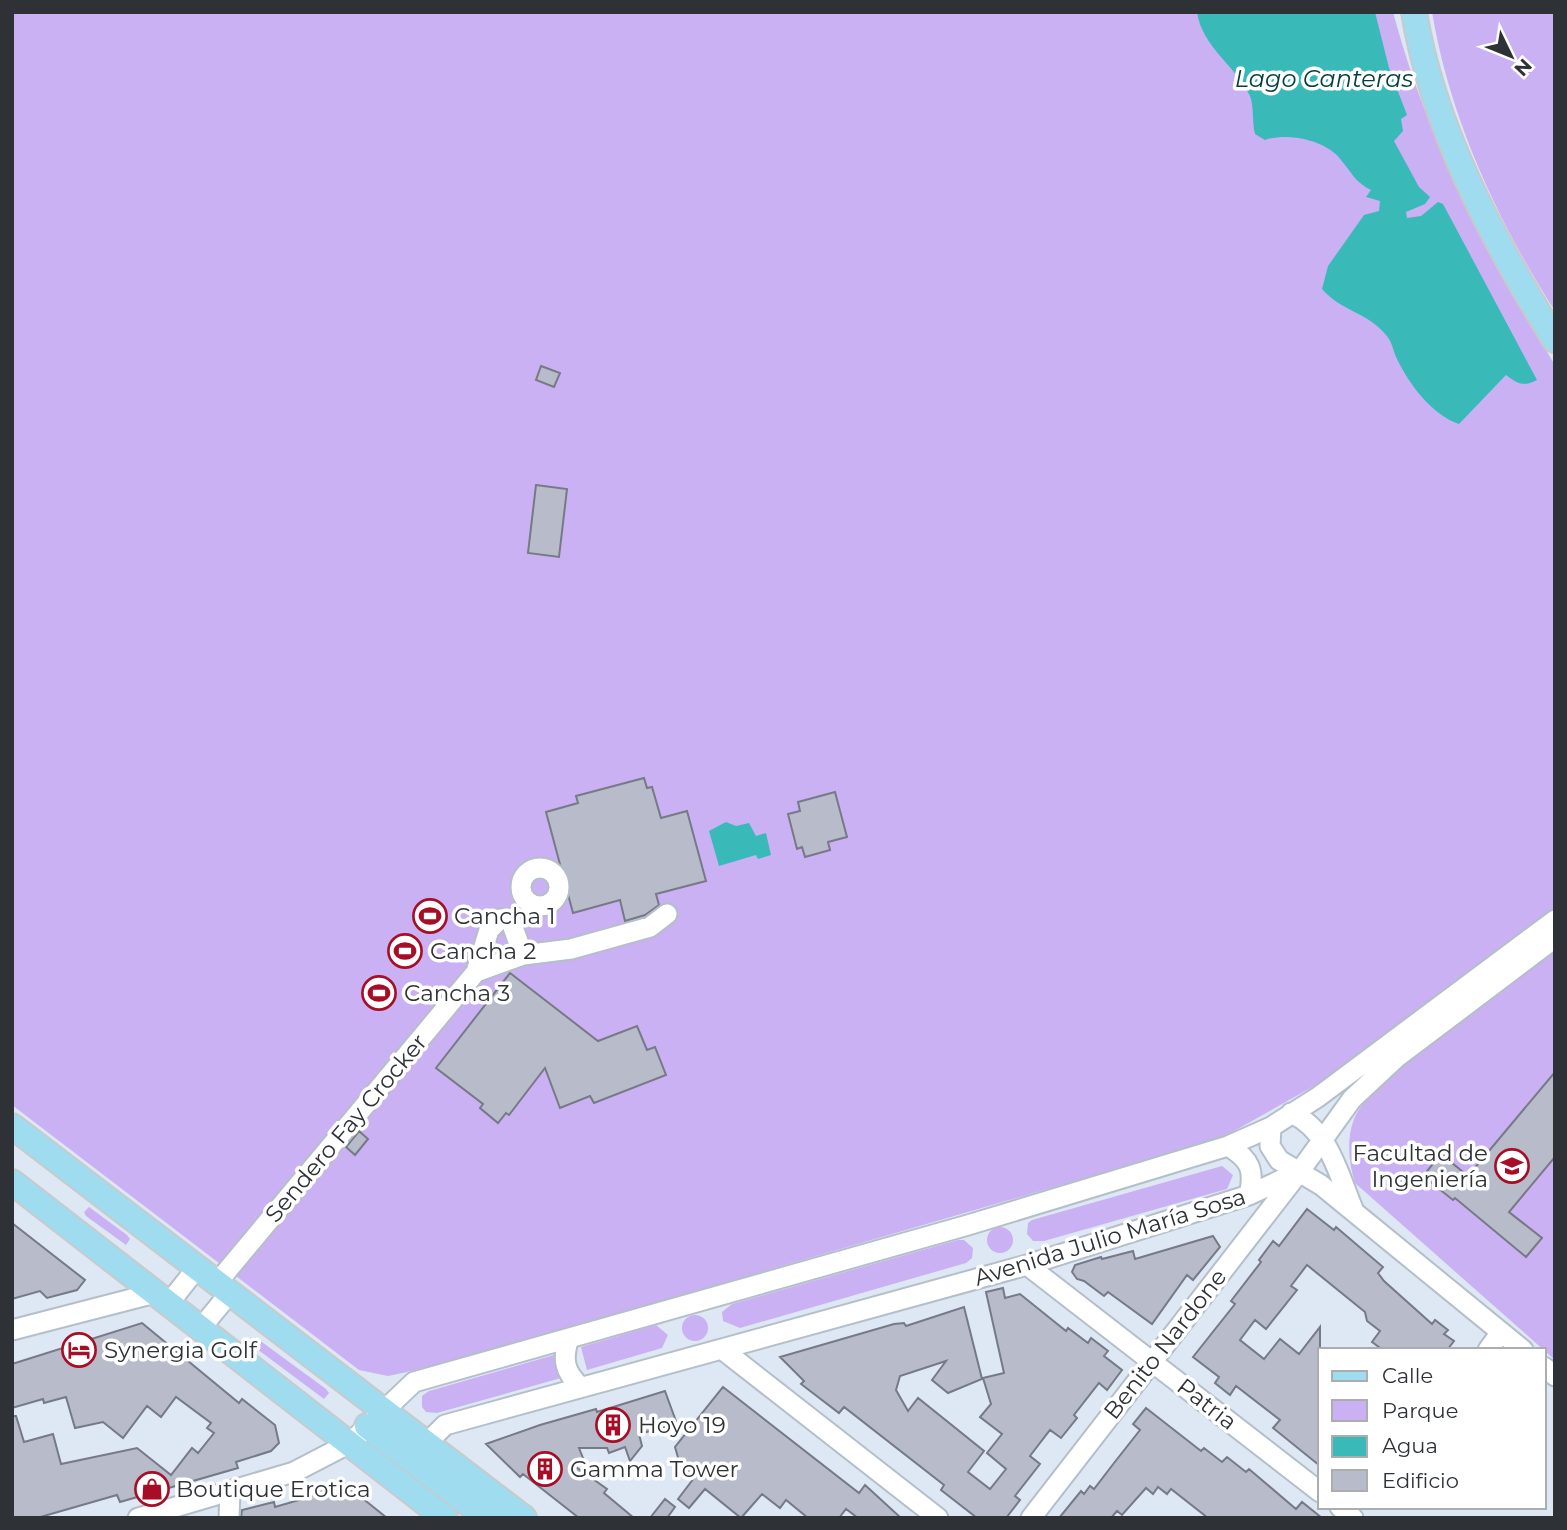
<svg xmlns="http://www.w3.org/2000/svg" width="1567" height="1530" font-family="Montserrat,sans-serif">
<rect width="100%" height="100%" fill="#dde8f4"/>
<path fill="#cab1f3" d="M12,12h1381c34,127 93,242 162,353v542l-225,170 -110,62 -776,225 -56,12 -29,-6 -347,-265z
M1432,12h123v299c-58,-91 -105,-192 -123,-299z
M1555,951v409l-200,-177c-6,-20 -9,-43 -1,-64 20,-48 154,-134 201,-168z
M1222,1166l11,9 -6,14 -183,52h-11l-6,-7 1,-11 4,-3z
M89,1207l38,28 3,4 -4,6 -40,-29 -2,-4z
M987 1240a13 13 0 1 1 26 0a13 13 0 1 1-26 0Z
M958,1240h6l9,8 -1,10 -6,5 -226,65 -17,-7 -1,-9 10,-8z
M682 1328a13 13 0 1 1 26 0a13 13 0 1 1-26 0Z
M656,1325l12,10 -6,13 -75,22 -6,-23z
M255,1337l71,52 3,4 -5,6 -71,-53 -2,-4z
M554,1355l7,23 -124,35 -11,-1 -4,-5v-11l7,-5z"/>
<path fill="#39bab9" d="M1197,12h178l14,56 18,47 -6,4 2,12 -9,10 25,46 11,10 -5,7 -19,8 1,6 14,-2 17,-14 5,2 94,176c-14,7 -19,4 -31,-5l-47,49c-27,-9 -50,-40 -62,-65 -4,-8 -5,-18 -11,-24 -20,-24 -44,-23 -64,-46l6,-23 36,-51 15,-4 1,-10 -14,-4 5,-7c-16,-8 -19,-17 -30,-30 -14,-20 -54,-28 -76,-20l-10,-6c-3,-11 -1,-28 -5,-38 -15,-31 -48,-49 -53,-84z
M726,822l10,4 13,-3 7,13 10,-3 5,22 -13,4 -2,-4 -37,11 -10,-35z"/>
<path fill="#b8bbc9" stroke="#767986" stroke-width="2" d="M541,366l19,7 -6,14 -18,-7z
M536,485l31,4 -8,68 -31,-4z
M644,778l3,10 5,-1 9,31 26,-7 19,70 -50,13 3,11 -14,10 -20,6 -5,-21 -47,13 -27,-101 32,-9 -2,-7z
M835,792l12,45 -19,5 2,8 -25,7 -3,-10 -5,2 -9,-35 12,-3 -2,-9z
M510,973l88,68 39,-15 10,24 8,-3 11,28 -72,28 -4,-7 -30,12 -15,-40 -36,47 -3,-2 -8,10 -18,-15 3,-4 -47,-36z
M1555,1072v85l-46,55 33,26 -16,19 -71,-59 -2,2 -30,-24 18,-22 27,22z
M359,1131l9,8 -13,16 -9,-8z
M1307,1209l27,21 2,-3 47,40 -5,6 6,8 48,43 3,-4 13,10 -4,4 10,7 -7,9h-64l-11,-8 8,-11 -13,-10 -2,-9 -58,-47 -16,21 6,4 -31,39 -11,-9 -15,20 24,19 16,-20 19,15 21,-27v139l-47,-38 7,-8 -44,-34 -6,9 -15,-12 4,-6 -26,-20 42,-53 -4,-3 30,-39 -2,-2 14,-19 6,5z
M12,1223l73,57 -8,10 -30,8 -7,-7 -28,8z
M1213,1236l7,11 -27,33 -6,-5 -35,49 -44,-32 -4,4 -20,-15 -7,-2 -5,-7 3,-7 26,-8 1,2 31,-8 2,8z
M1003,1288l2,10 15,-4 46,37 2,-3 20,15 3,-5 17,13 -4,5 18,14 -15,20 -8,-7 -25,32 3,3 -16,20 -11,-8 -20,26 10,8 -25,32 5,4 -14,18h-29l-36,-28 3,-5 -100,-78 -5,6 -38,-29 3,-3 -24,-24 114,-33 10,-1 2,3 58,-19 18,72 -34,14 -16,-13 14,-19 -46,15 -4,14 12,21 10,-13 66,53 -16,21 22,17 16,-20 -19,-16 15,-19 -22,-17 11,-13 -8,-26 21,-5 -18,-81z
M142,1323l97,80 3,-4 33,26 4,18 -8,8 -35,11 2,6 -118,34 -3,-7 -80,23h-25v-102h4l8,26 29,-8 8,30 76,-16 34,27 21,-27 6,5 16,-20 -7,-5 4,-5 -35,-26 -15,20 -14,-11 -24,32 -20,-16 -28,6 -9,-31 -22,6 -1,-4 -31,9v-44z
M723,1387l136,106 6,-8 36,33h-43l-12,-9 -7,9h-31l-22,-18 -6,8 -18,-14 -21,24 -36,-29 -16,19 -11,-9 16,-21 -13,-10 -6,-21z
M665,1391l12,33 -38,10 3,12 -12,15 -5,-14 -16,6 -2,-5h-28l4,10 -7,9 31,22 -3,4 30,25h-55l-56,-44 -3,3 -34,-33 54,-19 56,-16 1,3z
M1146,1408l55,43 3,-3 18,14 5,-5 19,15 3,-3 47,40 6,-7 20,16h-114l-37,-29 -4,5 -9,-7 -5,7 -7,-6 -24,27 -5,-4 -6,7h-52l22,-27 3,3 6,-8 4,3 20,-26 26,-33 -7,-6z
M341,1481l46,37h-146l1,-8 32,-8 1,5 24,-7 13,-4 -2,-6z
M665,1499l10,8 -8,11h-17z"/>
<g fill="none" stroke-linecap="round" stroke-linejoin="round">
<g stroke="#b4bfca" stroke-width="23">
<path id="minor" d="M521 887a19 19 0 1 1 38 0a19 19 0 1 1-38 0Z
M476,972l13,-42 11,-11h10l13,36
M1291,1113c38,17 47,60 62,96
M1271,1127l-1,19 9,14 42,25 202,165
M1228,1146c22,13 27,24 21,49
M1027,1265l293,227
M216,1284l260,-312 47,-17 48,-6 79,-22 17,-13
M169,1303l27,-34
M201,1328l28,-34
M12,1330l143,-37
M569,1338c-7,21 -5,34 12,49
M723,1350l215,168
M1488,1350l13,-18
M1544,1367l11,9
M426,1444l19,-19 582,-160 222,-70 51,-24
M1340,1507l13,11
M138,1518l156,-46 56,-29 64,-61 554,-157 260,-79 43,-19 47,-30 237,-177
M229,1518l1,-27
M1031,1518l269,-347 52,-72 44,-41 159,-120"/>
</g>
<g stroke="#c9cacb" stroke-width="28">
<path id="major" d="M1414,12c19,116 79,228 141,328
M12,1126l512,392
M12,1182l433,336
M367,1426l116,89 40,2"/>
</g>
<use href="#minor" stroke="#fff" stroke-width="19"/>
<use href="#major" stroke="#9fdcef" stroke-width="24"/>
</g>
<defs>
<g id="stadium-ring" transform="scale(1.75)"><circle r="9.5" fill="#fff" stroke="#a70e26" stroke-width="1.5"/><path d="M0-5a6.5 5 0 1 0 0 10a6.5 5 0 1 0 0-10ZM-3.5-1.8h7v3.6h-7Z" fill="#a70e26"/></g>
<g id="university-ring" transform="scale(1.75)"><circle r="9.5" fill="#fff" stroke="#a70e26" stroke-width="1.5"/><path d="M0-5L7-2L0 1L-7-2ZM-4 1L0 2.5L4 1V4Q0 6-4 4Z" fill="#a70e26"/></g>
<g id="hotel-ring" transform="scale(1.75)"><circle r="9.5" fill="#fff" stroke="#a70e26" stroke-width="1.5"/><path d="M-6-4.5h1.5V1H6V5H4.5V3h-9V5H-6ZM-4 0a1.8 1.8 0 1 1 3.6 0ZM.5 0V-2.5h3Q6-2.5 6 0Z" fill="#a70e26"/></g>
<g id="building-ring" transform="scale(1.75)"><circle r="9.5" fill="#fff" stroke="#a70e26" stroke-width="1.5"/><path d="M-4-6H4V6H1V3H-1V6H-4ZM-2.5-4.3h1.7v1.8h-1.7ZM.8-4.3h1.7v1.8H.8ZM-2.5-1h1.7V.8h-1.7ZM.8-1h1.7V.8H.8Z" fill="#a70e26"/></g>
<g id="shop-ring" transform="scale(1.75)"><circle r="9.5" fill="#fff" stroke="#a70e26" stroke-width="1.5"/><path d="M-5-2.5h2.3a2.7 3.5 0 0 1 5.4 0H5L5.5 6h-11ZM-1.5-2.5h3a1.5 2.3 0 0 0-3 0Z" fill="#a70e26"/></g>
</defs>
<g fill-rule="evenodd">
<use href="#stadium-ring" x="430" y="916"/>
<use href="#stadium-ring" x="405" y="951"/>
<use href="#stadium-ring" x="379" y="993"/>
<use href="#university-ring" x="1512" y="1166"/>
<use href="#hotel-ring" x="79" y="1350"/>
<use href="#building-ring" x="613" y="1425"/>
<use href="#building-ring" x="545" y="1469"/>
<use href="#shop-ring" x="152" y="1489"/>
</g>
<g text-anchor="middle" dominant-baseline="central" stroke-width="7" stroke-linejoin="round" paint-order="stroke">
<g font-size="23" fill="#2e3237" stroke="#fff" text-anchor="start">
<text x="454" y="916">Cancha 1</text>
<text x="430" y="951">Cancha 2</text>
<text x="404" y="993">Cancha 3</text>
<text x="1488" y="1153" text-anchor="end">Facultad de<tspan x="1488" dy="26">Ingeniería</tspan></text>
<text x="104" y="1350">Synergia Golf</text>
<text x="638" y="1425">Hoyo 19</text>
<text x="570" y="1469">Gamma Tower</text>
<text x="176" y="1489">Boutique Erotica</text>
</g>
<g font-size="23" fill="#2e3237" stroke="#fff">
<text transform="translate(346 1128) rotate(-50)">Sendero Fay Crocker</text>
<text transform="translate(1110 1237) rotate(-17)">Avenida Julio María Sosa</text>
<text transform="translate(1165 1344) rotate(-52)">Benito Nardone</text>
<text transform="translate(1207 1404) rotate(38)">Patria</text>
</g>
<g font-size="24" font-style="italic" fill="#054040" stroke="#fff">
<text x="1324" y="78">Lago Canteras</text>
</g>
</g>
<rect width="1567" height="1530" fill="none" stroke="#2e3237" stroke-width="28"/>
<rect x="1318" y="1348" width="228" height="161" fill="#ffffff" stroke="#abadaf" stroke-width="2"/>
<rect x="1332" y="1371" width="35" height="10" fill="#9fdcef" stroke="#abadaf" stroke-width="2"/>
<text x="1382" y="1383" font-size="21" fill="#2e3237">Calle</text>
<rect x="1332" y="1400" width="35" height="21" fill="#cab1f3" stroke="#abadaf" stroke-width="2"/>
<text x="1382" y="1418" font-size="21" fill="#2e3237">Parque</text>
<rect x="1332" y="1436" width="35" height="21" fill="#39bab9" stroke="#abadaf" stroke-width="2"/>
<text x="1382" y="1453" font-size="21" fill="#2e3237">Agua</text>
<rect x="1332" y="1470" width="35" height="21" fill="#b8bbc9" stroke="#abadaf" stroke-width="2"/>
<text x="1382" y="1488" font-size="21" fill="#2e3237">Edificio</text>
<g transform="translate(1511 56) rotate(133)" stroke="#ffffff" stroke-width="5" paint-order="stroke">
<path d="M0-5L12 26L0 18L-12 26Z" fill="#2e3237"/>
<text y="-10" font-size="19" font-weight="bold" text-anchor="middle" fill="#2e3237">N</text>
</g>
</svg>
